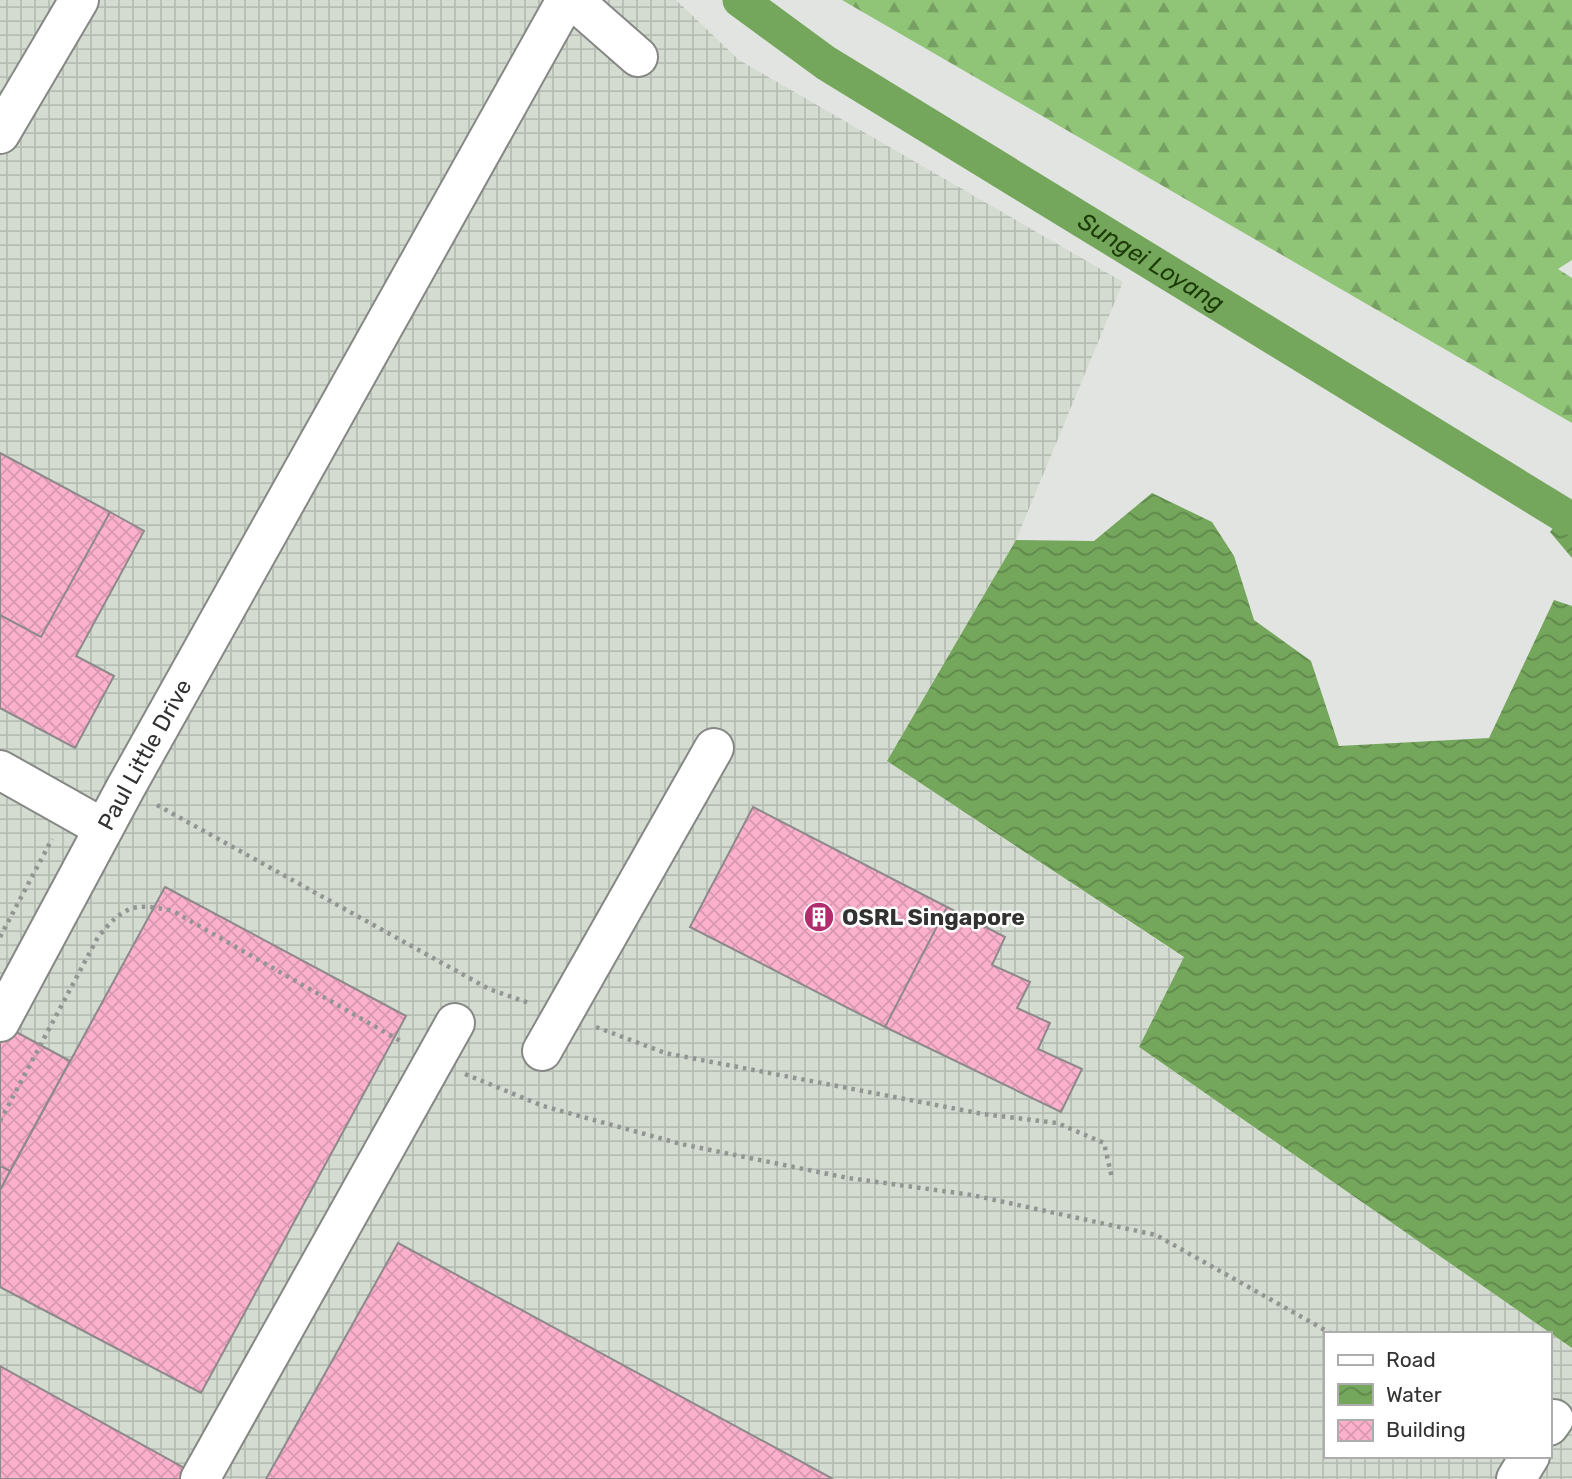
<svg xmlns="http://www.w3.org/2000/svg" width="1572" height="1479" font-family="Rubik,sans-serif">
<defs>
<pattern id="industrial-grid" width="8" height="8" patternUnits="userSpaceOnUse" patternTransform="scale(1.75)"><rect width="8" height="8" fill="#d4dcd1"/><path d="M0 4h8M4 0v8" fill="none" stroke="#b6bdb4"/></pattern>
<pattern id="forest-firs" width="22" height="20" patternUnits="userSpaceOnUse" patternTransform="scale(1.75)"><rect width="22" height="20" fill="#90c477"/><path d="M5 1l3.5 6h-7zM16 11l3.5 6h-7z" fill="#76a062"/></pattern>
<pattern id="water-waves" width="16" height="10" patternUnits="userSpaceOnUse" patternTransform="scale(1.75)"><rect width="16" height="10" fill="#74a65b"/><path d="M0 5q4-4 8 0t8 0" fill="none" stroke="#60884c"/></pattern>
<pattern id="building-cross-hatch" width="8" height="8" patternUnits="userSpaceOnUse" patternTransform="scale(1.75)"><rect width="8" height="8" fill="#fcb0cc"/><path d="M0 0l8 8M0 8l8-8" fill="none" stroke="#d898b0"/></pattern>
</defs>
<rect width="100%" height="100%" fill="#e1e4e0"/>
<path fill="url(#industrial-grid)" fill-rule="evenodd" d="M0,0h676l63,60 384,222 -107,258 -129,221 297,197 -44,90 432,300v131h-1572zM1325,1334h224v122h-224z"/>
<path fill="url(#forest-firs)" d="M842,0h730v260l-14,9 14,9v145z"/>
<path fill="url(#water-waves)" d="M1152,493l60,29 22,34 20,64 57,41 28,85 150,-8 65,-138 18,6v742l-433,-301 45,-90 -297,-196 129,-221 78,1z
M1572,503v55l-22,-26z"/>
<g fill="none" stroke-linecap="round" stroke-linejoin="round">
<path stroke="#74a65b" stroke-width="35" id="s1" d="M740,0l86,63 741,454"/>
</g>
<path fill="url(#building-cross-hatch)" stroke="#8e898a" stroke-width="2" d="M0,453l110,59 -69,125 -41,-22z
M110,512l34,19 -68,125 38,20 -39,72 -75,-40v-93l41,22z
M753,807l194,100 -62,120 -195,-100z
M165,887l241,129 -205,377 -201,-106v-97z
M947,907l58,30 -13,28 38,17 -13,26 33,15 -12,26 44,20 -21,43 -176,-85z
M5,1026l65,35 -60,110 -10,-5v-131z
M0,1166l10,5 -10,19z
M398,1243l435,236h-567z
M0,1366l186,103 -5,10h-181z"/>
<g fill="none" stroke-linecap="round" stroke-linejoin="round">
<g stroke="#858884" stroke-width="42">
<g id="minor">
<path d="M573,0l65,57"/>
<path d="M0,134l79,-134"/>
<path d="M0,770l103,58"/>
<path id="s2" d="M0,1022l126,-235 440,-787"/>
<path d="M542,1051l172,-303"/>
<path d="M1549,1426l5,-7"/>
<path d="M200,1479l255,-456"/>
<path d="M1516,1479l14,-23"/>
</g>
</g>
<path stroke="#939592" stroke-width="4.5" stroke-dasharray="3.5 5" stroke-linecap="butt" d="M157,805l332,184 40,14
M0,937l52,-98
M596,1027l69,26 318,61 74,9 47,20 8,35
M465,1074l78,32 138,38 167,34 124,17 184,40 176,99
M0,1121l98,-184c26,-31 35,-35 75,-26l231,132"/>
<use href="#minor" stroke="#fff" stroke-width="38"/>
</g>
<defs>
<g id="building-disc" transform="scale(1.575)"><circle r="9.5" fill="#b32c6e" stroke="#fff"/><path d="M-4-6H4V6H1V3H-1V6H-4ZM-2.5-4.3h1.7v1.8h-1.7ZM.8-4.3h1.7v1.8H.8ZM-2.5-1h1.7V.8h-1.7ZM.8-1h1.7V.8H.8Z" fill="#fff"/></g>
</defs>
<g fill-rule="evenodd">
<use href="#building-disc" x="819" y="917"/>
</g>
<g text-anchor="middle" dominant-baseline="central" stroke-width="5" stroke-linejoin="round" paint-order="stroke">
<g font-size="23" fill="#323331" stroke="#fff">
<text stroke="none"><textPath href="#s2" startOffset="304">Paul Little Drive</textPath></text>
</g>
<g font-size="23" font-weight="bold" fill="#323331" stroke="#fff" text-anchor="start">
<text x="842" y="917">OSRL Singapore</text>
</g>
<g font-size="24" font-style="italic" fill="#1c3c05" stroke="#fff">
<text stroke="none"><textPath href="#s1" startOffset="488">Sungei Loyang</textPath></text>
</g>
</g>
<rect x="1324" y="1332" width="228" height="126" fill="#ffffff" stroke="#adadad" stroke-width="2"/>
<rect x="1338" y="1355" width="35" height="10" fill="#ffffff" stroke="#adadad" stroke-width="2"/>
<text x="1386" y="1367" font-size="21" fill="#323331">Road</text>
<rect x="1338" y="1384" width="35" height="21" fill="url(#water-waves)" stroke="#adadad" stroke-width="2"/>
<text x="1386" y="1402" font-size="21" fill="#323331">Water</text>
<rect x="1338" y="1420" width="35" height="21" fill="url(#building-cross-hatch)" stroke="#adadad" stroke-width="2"/>
<text x="1386" y="1437" font-size="21" fill="#323331">Building</text>
</svg>
